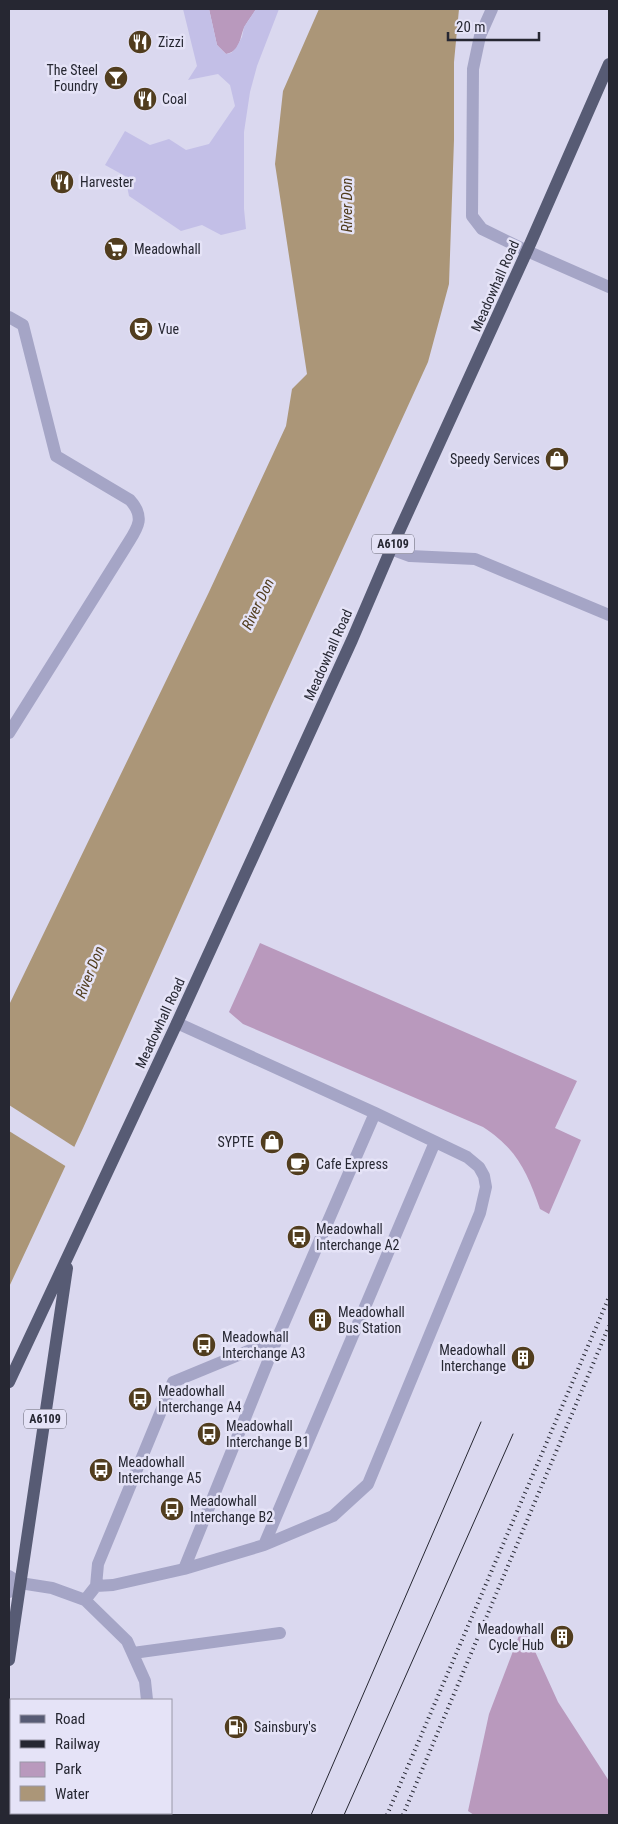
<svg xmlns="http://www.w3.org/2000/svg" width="618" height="1824" font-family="'Roboto Condensed',sans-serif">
<rect width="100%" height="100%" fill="#dad8ef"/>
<path fill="#b999bd" d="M209,9h47c-3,6 -8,11 -11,17 -6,10 -3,25 -19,28l-9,-9z
M260,943l317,138 -22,47 26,12 -32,74 -9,-5c-13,-37 -23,-60 -57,-82l-240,-103 -14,-12z
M523,1625l35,77 51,79v34h-135l-6,-4 21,-97z"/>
<path fill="#c3bfe7" d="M183,9h26l8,36 9,9 5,-1 5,-5 6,-11 2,-10 12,-18h23l-22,57 -7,26 -6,40v77l2,20 -25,6 -19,-10 -21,6 -52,-35 -4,-20 -20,-11 20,-34 25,14 19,-6 17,11 23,-6 26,-38 -5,-21 -12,-11 -30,6 9,-14z"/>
<path fill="#ab9678" d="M319,9h140l-5,53v78l-5,144 -21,78 -157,344 -187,420 -75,161v-282l200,-413 77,-166 6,-37 15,-15 -32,-210 8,-73z"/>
<path fill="#dad8ef" d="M9,1105l67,43 -9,19 -58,-36z"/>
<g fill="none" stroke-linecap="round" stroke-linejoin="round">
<path stroke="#a5a5c6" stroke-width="12" d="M492,9l-12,27 -7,33 -1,147 10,13 45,22 82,36
M9,317l14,8 33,131 74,44c17,19 6,30 -5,48l-116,185
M391,549l19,7 65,3 134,56
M264,1545l171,-403
M184,1569l93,-230 98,-226
M9,1576l11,7 32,5 33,12 42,41 18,40 2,19
M96,1586l17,-1 71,-16 80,-24 69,-29 35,-32 112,-271 6,-26 -2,-11 -5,-9 -12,-10 -92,-44 -198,-90
M9,1592l11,-9
M85,1600l11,-14 2,-22 75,-182 104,-43
M133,1653l147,-20
M9,1724l2,-1
M101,1813v2
M162,1813l1,2"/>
<path stroke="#575b74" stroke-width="12" d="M9,1382l168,-359 175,-383 39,-91 136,-298 82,-187
M9,1660l58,-392"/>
<path stroke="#262732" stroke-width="1" d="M311,1815l170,-393
M344,1815l169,-381"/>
<path stroke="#262732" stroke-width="4" stroke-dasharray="1 4" stroke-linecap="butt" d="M387,1815l222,-518
M403,1815l206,-489"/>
</g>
<defs>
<g id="restaurant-disc" transform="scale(1.25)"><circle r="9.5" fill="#513d1e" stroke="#e5e3f7"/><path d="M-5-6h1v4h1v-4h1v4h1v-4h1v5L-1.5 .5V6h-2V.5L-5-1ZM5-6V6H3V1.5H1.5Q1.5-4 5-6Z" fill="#fff"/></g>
<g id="bar-disc" transform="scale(1.25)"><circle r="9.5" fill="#513d1e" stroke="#e5e3f7"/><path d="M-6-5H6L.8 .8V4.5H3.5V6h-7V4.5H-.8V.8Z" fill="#fff"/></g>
<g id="supermarket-disc" transform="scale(1.25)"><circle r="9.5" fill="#513d1e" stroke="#e5e3f7"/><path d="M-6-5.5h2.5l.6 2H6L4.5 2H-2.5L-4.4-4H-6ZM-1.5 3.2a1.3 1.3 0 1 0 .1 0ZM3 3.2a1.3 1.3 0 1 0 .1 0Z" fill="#fff"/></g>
<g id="theatre-disc" transform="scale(1.25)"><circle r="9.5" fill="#513d1e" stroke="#e5e3f7"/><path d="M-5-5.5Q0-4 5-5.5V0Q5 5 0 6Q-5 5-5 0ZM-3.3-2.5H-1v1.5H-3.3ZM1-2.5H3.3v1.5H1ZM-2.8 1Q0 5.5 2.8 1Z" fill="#fff"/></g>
<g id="shop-disc" transform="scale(1.25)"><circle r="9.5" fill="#513d1e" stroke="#e5e3f7"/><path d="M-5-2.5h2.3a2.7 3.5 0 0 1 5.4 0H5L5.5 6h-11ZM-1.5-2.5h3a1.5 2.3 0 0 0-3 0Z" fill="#fff"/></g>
<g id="cafe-disc" transform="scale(1.25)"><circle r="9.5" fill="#513d1e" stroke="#e5e3f7"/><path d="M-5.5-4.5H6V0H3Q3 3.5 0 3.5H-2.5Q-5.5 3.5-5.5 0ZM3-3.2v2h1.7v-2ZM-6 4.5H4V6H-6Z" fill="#fff"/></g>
<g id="bus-disc" transform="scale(1.25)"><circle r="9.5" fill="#513d1e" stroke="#e5e3f7"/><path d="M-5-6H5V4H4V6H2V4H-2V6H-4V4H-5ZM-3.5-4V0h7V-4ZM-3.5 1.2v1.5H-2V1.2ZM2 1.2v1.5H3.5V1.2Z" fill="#fff"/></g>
<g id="building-disc" transform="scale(1.25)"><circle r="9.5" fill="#513d1e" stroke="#e5e3f7"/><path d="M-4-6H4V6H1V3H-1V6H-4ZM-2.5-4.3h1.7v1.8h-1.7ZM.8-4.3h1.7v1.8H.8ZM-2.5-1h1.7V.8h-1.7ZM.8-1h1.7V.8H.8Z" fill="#fff"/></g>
<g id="fuel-disc" transform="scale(1.25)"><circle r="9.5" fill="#513d1e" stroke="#e5e3f7"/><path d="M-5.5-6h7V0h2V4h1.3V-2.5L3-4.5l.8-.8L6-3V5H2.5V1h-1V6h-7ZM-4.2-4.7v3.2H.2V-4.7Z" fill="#fff"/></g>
</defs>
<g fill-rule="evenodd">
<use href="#restaurant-disc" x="140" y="42"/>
<use href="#bar-disc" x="116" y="78"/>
<use href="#restaurant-disc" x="145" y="99"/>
<use href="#restaurant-disc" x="62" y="182"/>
<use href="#supermarket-disc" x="116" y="249"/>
<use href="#theatre-disc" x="141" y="329"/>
<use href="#shop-disc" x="557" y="459"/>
<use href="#shop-disc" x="272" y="1142"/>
<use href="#cafe-disc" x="298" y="1164"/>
<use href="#bus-disc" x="299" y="1237"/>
<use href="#building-disc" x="320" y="1320"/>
<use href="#bus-disc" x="204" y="1345"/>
<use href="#building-disc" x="523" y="1358"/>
<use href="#bus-disc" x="140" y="1399"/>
<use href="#bus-disc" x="209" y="1434"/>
<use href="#bus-disc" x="101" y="1470"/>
<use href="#bus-disc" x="172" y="1509"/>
<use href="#building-disc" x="562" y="1637"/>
<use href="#fuel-disc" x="236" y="1727"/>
</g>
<g text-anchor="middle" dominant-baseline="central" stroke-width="5" stroke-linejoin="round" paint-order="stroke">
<g fill="#e5e3f7" stroke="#5f5f6d" stroke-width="1">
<rect x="372" y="534.5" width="42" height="19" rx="4"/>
<rect x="24" y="1409.5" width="42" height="19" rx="4"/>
</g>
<g font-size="12" font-weight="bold" fill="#262732">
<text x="393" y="544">A6109</text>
<text x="45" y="1419">A6109</text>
</g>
<g font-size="14" fill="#262732" stroke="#e5e3f7" text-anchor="start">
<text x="158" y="42">Zizzi</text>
<text x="98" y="70" text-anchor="end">The Steel<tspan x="98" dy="16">Foundry</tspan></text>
<text x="162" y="99">Coal</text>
<text x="80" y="182">Harvester</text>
<text x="134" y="249">Meadowhall</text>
<text x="158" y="329">Vue</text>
<text x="540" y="459" text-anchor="end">Speedy Services</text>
<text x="254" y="1142" text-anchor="end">SYPTE</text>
<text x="316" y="1164">Cafe Express</text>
<text x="316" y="1229">Meadowhall<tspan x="316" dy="16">Interchange A2</tspan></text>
<text x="338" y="1312">Meadowhall<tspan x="338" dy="16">Bus Station</tspan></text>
<text x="222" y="1337">Meadowhall<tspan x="222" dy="16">Interchange A3</tspan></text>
<text x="506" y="1350" text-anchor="end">Meadowhall<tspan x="506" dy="16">Interchange</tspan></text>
<text x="158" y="1391">Meadowhall<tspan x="158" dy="16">Interchange A4</tspan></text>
<text x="226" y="1426">Meadowhall<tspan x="226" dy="16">Interchange B1</tspan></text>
<text x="118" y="1462">Meadowhall<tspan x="118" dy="16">Interchange A5</tspan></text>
<text x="190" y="1501">Meadowhall<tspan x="190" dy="16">Interchange B2</tspan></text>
<text x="544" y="1629" text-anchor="end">Meadowhall<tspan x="544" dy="16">Cycle Hub</tspan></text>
<text x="254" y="1727">Sainsbury's</text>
</g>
<g font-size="14" fill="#262732" stroke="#e5e3f7">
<text transform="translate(495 286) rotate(-66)">Meadowhall Road</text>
<text transform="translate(328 655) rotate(-66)">Meadowhall Road</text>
<text transform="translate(160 1023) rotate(-65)">Meadowhall Road</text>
</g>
<g font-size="15" font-style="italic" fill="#513d1e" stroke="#e5e3f7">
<text transform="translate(347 205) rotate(-90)">River Don</text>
<text transform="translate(258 604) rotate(-64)">River Don</text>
<text transform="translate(90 972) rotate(-68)">River Don</text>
</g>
</g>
<rect width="618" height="1824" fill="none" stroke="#262732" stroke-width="20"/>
<rect x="10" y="1699" width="162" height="115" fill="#e5e3f7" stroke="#9998a8"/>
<rect x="20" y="1715" width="25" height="8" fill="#575b74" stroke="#9998a8"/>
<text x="55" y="1724" font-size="15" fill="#262732">Road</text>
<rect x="20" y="1740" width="25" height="8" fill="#262732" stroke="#9998a8"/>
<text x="55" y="1749" font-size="15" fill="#262732">Railway</text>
<rect x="20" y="1762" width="25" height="15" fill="#b999bd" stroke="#9998a8"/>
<text x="55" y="1774" font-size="15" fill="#262732">Park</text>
<rect x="20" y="1786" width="25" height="15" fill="#ab9678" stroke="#9998a8"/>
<text x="55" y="1799" font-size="15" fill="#262732">Water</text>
<path d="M448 32v8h91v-8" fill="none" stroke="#262732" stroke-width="2.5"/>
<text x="456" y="32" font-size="15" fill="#262732" stroke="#e5e3f7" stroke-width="4" paint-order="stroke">20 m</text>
</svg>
